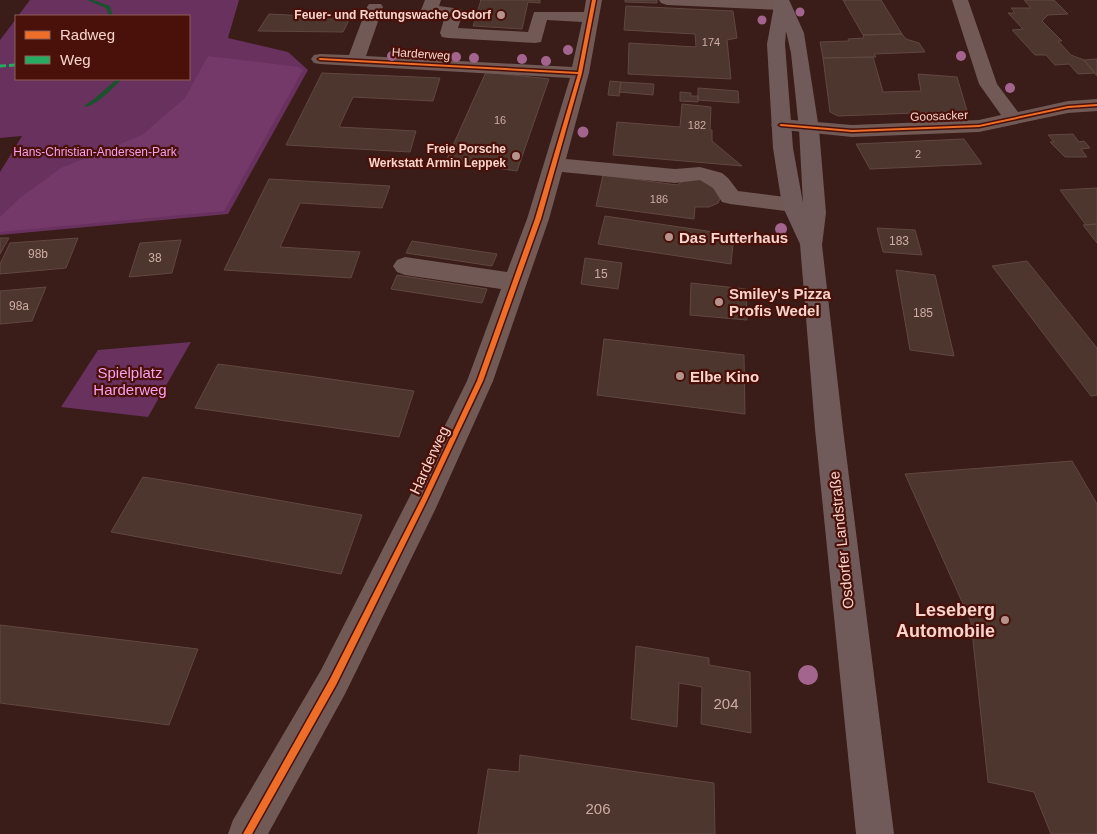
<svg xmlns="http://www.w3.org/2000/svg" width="1097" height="834" font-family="Arial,sans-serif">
<rect width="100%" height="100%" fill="#3a1c18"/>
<path fill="#68315e" d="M30,0h209l-11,38 60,14 20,18 -80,144 -228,21v-63l22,-36 -22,2v-98l16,-21v60h173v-63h-171z
M191,342l-43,75 -87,-10 37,-57z"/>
<path fill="#743969" d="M208,56l91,11 4,3 -79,141 -224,21v-15l21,-20 40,-29 81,-33 43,-37z"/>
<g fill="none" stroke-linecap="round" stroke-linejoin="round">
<path fill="#1b512c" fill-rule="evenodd" d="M87,0h6l17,6 3,10h-4l-3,-8z
M117,79h5c-8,8 -26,27 -37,28v-2l9,-6z"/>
</g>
<path fill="#4d362d" stroke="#604840" d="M481,0h-1h60v3l-12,-1 -6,27 -49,-3z
M625,0h32v3l-32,-1z
M843,0h38l21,34 -39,1z
M1024,0h30l14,14 -20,1 -6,6 20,20h-4l13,14 13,5 11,13 -17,1 -9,-10 -14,1 -9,-10h-11l-23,-25 11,-1 -15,-16h7l-4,-5h20z
M626,6l107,5 4,27 -10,2 4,39 -103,-5 1,-31 67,4 -1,-13 -71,-4z
M269,14l39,2 1,-2 42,2 -8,16 -85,-1z
M902,34l4,5 13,4 6,9 -51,2 2,3h-3l-50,1 -3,-16 29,-1 -1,-2 16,-1 -1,-3z
M873,57l10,35 38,-1 -3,-17 39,3 10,34 -129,5 -8,-4 -7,-54z
M1097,59v17l-13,-16z
M486,72l63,7 -32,92 -71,-10z
M322,73l118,5 -7,23 -80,-4 -14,30 77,4 -6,21 -124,-7z
M610,81l11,1 -2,14 -11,-1z
M621,82l33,2 -1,11 -34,-3z
M698,88l40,3 1,12 -41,-3z
M680,92l11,1v3h7v6l-18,-1z
M682,104l29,3 -1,23h2v11l30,25 -129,-11 4,-33 63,5z
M1073,134l6,8 5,-1 6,7 -9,1 6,8h-22l-15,-15h4l-6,-7z
M964,139l18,25 -112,5 -14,-25z
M603,175l74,10 11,-7 23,3 11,14 -4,8 -9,4h-14l-1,12 -98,-13z
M269,179l121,7 -8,22 -82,-5 -20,44 80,5 -9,26 -127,-8z
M1097,188v36l-11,1 -26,-35z
M605,216l129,19 -3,29 -133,-20z
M1097,224v19l-14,-18z
M877,228l38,2 7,25 -39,-3z
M0,238h9l-9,16z
M78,238l-12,30 -66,6v-10l10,-21z
M181,240l-9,33 -43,4 11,-34z
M412,241l85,13 -5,12 -86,-13z
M585,258l37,5 -4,26 -37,-5z
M1027,261l70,87v47l-6,1 -99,-130z
M896,270l39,5 19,81 -44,-6z
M397,275l90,14 -5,14 -91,-14z
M691,283l55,6 1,31 -57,-5z
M46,287l-14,34 -32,3v-33z
M604,339l140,16 1,59 -148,-19z
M218,364l91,12 105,15 -15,46 -204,-29z
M1072,461l25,43v330h-46l-17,-42 -46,-10 -17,-160 -66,-148z
M143,477l38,6 181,32 -21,59 -230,-42z
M0,625l157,19 41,5 -29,76 -169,-22z
M636,646l73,12v7l41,7 1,61 -50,-9 1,-37 -23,-4 -2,44 -46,-8z
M520,755l194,28 1,51h-237l10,-65 31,3z"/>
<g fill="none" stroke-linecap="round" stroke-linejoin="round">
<path fill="#715955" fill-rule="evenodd" d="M425,0h16l-2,6 22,3 2,3 -5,16 70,4 6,-20h50l2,-12h16l-13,73 -23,86 109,10 25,-2 22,6 6,5 10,13 55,7 8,2 3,5 -3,5 -8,2 -63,-8 -8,-2 -9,-14 -13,-8 -25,3 -113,-11 -13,47 -56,162 -58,129 -90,184 -77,140h-40l5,-14 88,-150 92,-180 54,-109 34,-92 -96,-14 -8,-3 -4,-6 4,-6 8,-3 102,15 20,-53 43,-141 -250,-14 -6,-1 -3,-4 3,-4 6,-1 29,1 18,-48 2,-3h12l2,3 -17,49 206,11 10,-45 -35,-2 -6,22 -6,1 -87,-5 -6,-1 -2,-4 5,-17 -22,-3 -2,-3z
M659,0h120l9,2 2,3 -2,3 -6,2 -115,-5 -6,-2z
M952,0h16l29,84 21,28 50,-11 29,-2v12l-29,2 -89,19 -127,5 -78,-8 -3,-4 3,-4 7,-2 71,6 127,-5 22,-5 -22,-31z"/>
<path fill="#705b5a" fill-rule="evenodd" d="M775,0h14l1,2 14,31 15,96 7,84 -4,32 21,184 51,405h-38l-41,-405 -15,-185 -18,-39 -9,-57 -6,-104zM786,31l5,22 8,76 4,74 -10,-55 -8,-104z"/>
<path stroke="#26ab63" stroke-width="3" stroke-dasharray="6 3" stroke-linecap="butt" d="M0,66l16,-1"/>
<g stroke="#491109" stroke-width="3">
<path id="cycleway" d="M592,0h4l-14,73 -41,146 -58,162 -57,121 -90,183 -84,149h-9l87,-155 92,-181 55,-117 58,-162 43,-145 -258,-14 -2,-1 2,-1 258,14z
M1097,104v2l-29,2 -89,19 -127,5 -71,-6 -2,-1 2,-1 71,6 127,-5 89,-19z"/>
</g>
<use href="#cycleway" fill="#ee6e29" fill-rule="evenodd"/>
</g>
<g fill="#a3648e">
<circle cx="800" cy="12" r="4.5"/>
<circle cx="762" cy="20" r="4.5"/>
<circle cx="568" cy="50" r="5"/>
<circle cx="392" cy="56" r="5"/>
<circle cx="421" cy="56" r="5"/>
<circle cx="961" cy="56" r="5"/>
<circle cx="456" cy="57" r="5"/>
<circle cx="474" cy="58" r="5"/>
<circle cx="522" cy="59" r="5"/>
<circle cx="546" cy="61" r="5"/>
<circle cx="1010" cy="88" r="5"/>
<circle cx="583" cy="132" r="5.5"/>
<circle cx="781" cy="229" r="6"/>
<circle cx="808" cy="675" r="10"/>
</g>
<g fill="#b6948d" stroke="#491109" stroke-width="2">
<circle cx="501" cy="15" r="5"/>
<circle cx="516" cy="156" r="5"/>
<circle cx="669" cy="237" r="5"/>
<circle cx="719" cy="302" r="5"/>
<circle cx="680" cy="376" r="5"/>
<circle cx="1005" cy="620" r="5"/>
</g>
<g text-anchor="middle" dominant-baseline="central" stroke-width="4.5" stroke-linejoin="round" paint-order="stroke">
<g font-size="11" fill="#ceaca4">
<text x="711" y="42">174</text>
<text x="500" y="120">16</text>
<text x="697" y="125">182</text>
<text x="918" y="154">2</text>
<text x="659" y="199">186</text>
</g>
<g font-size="12" font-weight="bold" fill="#f9d4cc" stroke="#491109" text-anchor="end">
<text x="491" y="15">Feuer- und Rettungswache Osdorf</text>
<text x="506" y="149">Freie Porsche<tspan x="506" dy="14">Werkstatt Armin Leppek</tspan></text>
</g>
<g font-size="12" fill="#f9d4cc" stroke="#491109">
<text transform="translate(421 54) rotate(4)">Harderweg</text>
<text transform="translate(939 116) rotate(-2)">Goosacker</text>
</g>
<g font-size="12" fill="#f99fee" stroke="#491109">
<text x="95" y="152">Hans-Christian-Andersen-Park</text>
</g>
<g font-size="12" fill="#ceaca4">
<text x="899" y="241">183</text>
<text x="38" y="254">98b</text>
<text x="155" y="258">38</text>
<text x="601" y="274">15</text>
<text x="19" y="306">98a</text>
<text x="923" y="313">185</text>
</g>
<g font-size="15" font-weight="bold" fill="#f9d4cc" stroke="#491109" text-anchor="start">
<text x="679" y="237">Das Futterhaus</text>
<text x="729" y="293">Smiley's Pizza<tspan x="729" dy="17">Profis Wedel</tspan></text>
<text x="690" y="376">Elbe Kino</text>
</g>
<g font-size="15" fill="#f99fee" stroke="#491109">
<text x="130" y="372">Spielplatz<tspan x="130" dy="17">Harderweg</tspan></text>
</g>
<g font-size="15" fill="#f9d4cc" stroke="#491109">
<text transform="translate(429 460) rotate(-65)">Harderweg</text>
<text transform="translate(841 540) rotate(-96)">Osdorfer Landstraße</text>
</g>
<g font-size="15" fill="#ceaca4">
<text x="726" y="703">204</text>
<text x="598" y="808">206</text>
</g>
<g font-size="18" font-weight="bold" fill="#f9d4cc" stroke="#491109" text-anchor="end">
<text x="995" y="610">Leseberg<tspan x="995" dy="21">Automobile</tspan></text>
</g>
</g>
<rect x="15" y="15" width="175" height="65" fill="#491109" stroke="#8f5f57"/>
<rect x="25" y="31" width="25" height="8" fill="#ee6e29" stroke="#8f5f57"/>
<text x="60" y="40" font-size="15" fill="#f9d4cc">Radweg</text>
<rect x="25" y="56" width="25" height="8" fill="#26ab63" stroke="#8f5f57"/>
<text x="60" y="65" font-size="15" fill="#f9d4cc">Weg</text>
</svg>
